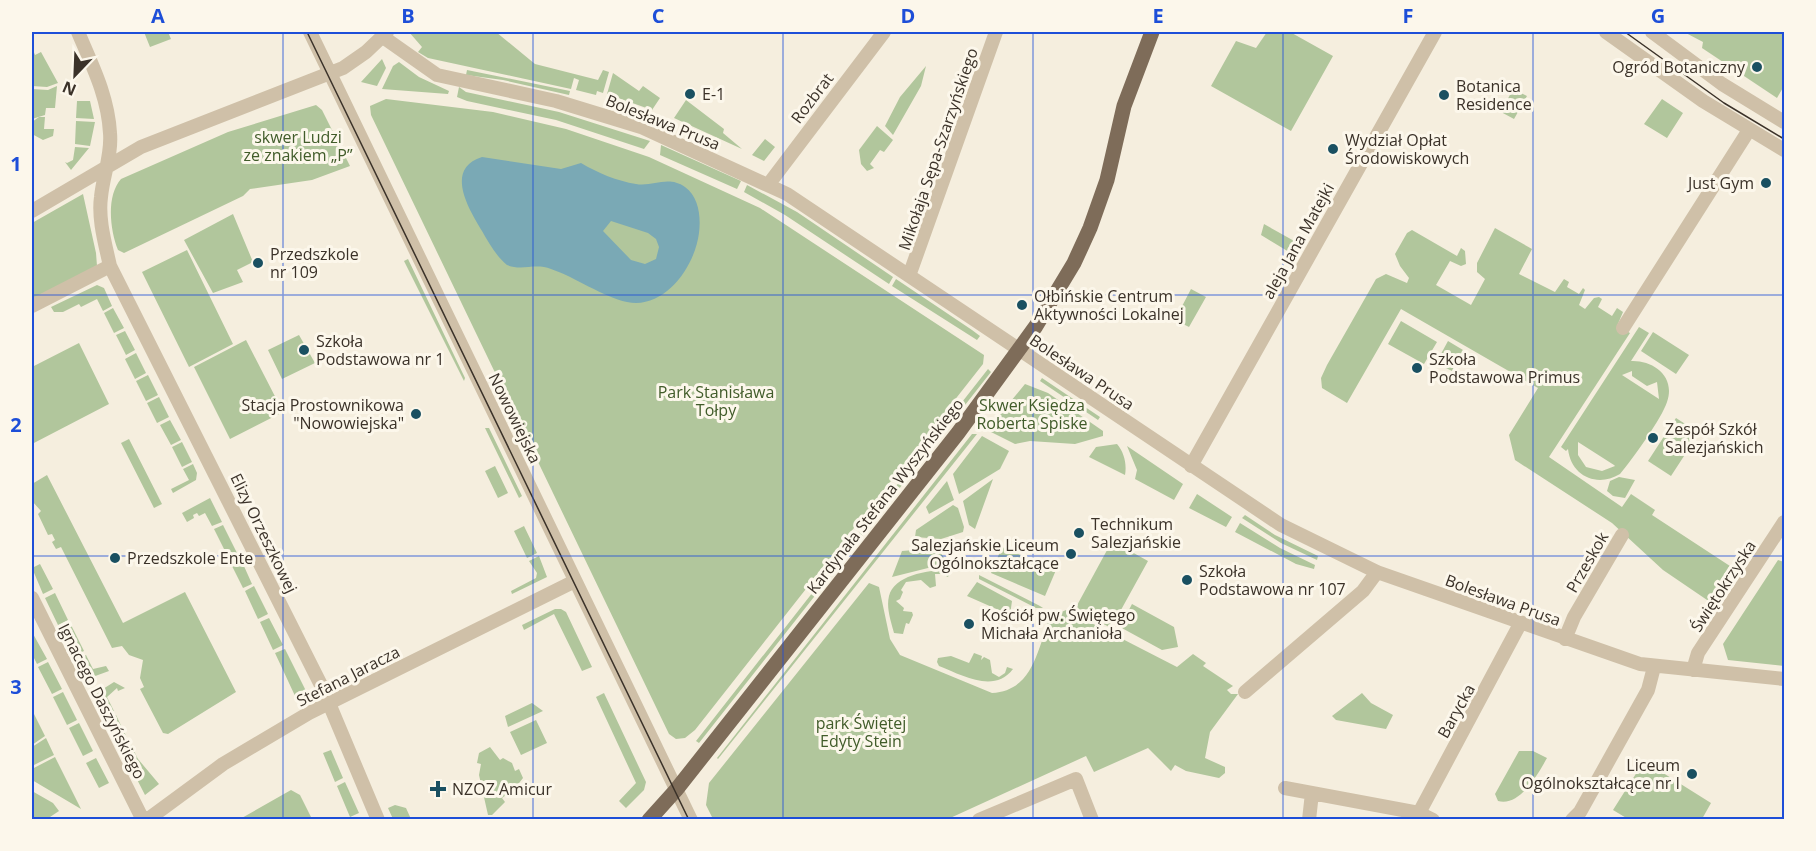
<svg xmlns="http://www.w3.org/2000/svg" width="1816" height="851" font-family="'Open Sans',sans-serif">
<rect width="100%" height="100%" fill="#f5eede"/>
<path fill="#b1c69c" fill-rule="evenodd" d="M144,32h24l3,7 -21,8z
M409,32h87l39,32 63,16 5,-10 6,2 -6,21 -6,-2 -1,4 -20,-5 3,-10 -5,-2 -3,11 -143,-31 -10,-6 4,-5z
M1267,32h23l43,24 -42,75 -80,-45 25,-45 20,7z
M1684,32h100v54l-7,12 -75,-50 1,-6z
M33,50l2,5 6,-3 17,31 -11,4 -15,-1z
M382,59l4,9 -9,18 -16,-4z
M399,62l20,15 30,14 -1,3 -66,-5 11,-23z
M926,66l-5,20 -28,49 -8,-9 15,-29z
M467,70l103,21 -1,4 -66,-15 -37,-5z
M613,73l26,18 4,-5 17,12 -8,12 -45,-16z
M57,86l-2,22h-9l-1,7 -13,4v-30l16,1z
M459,87l7,5 93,20 91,29 -6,8 -88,-29 -89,-19 -10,-4z
M1513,89l14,7 -13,23 -13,-7z
M386,99l107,13 73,17 83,28 111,51 224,147 -1,9 -288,366 -10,8 -9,1 -7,-5 -298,-619 -1,-9z
M1662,99l21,14 -16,25 -23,-14z
M686,100l38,29 -1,4 19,16 -68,-31z
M77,101h13l4,18 -18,-1z
M316,105l6,5 28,56 -38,14 -62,9 -7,7 -119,57 -6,-3c-8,-20 -12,-54 3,-71l107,-47z
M39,117h6l-1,12h10l-1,7 -10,4 -11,-6v-12z
M76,121l19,1 -5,24 -15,-2z
M877,126l16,14 -9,12 -4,-2 -10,14 4,4 -7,3 -6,-7 -2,-14z
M765,139l10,8 -11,14 -12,-6z
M661,145l80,36 -4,8 -77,-34z
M75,147l14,1 -18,22 -6,-8 2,1 6,-3z
M747,185l50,27 96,65 -4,7 -104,-69 -41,-23z
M83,194l13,59 1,13 -65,34v-77z
M233,214l20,48 -16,8 6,12 -30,11 -29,-53z
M1264,224l32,18 -7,10 -28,-17z
M1495,228l37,21 -13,25 36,18 9,-13 5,3 -2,5 12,7 4,-6 2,2 -6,15 6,4 9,-11 5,-1 3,2 -4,8 14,9 5,-8 6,4 -6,14 13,7 -81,124 73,50 9,-13 24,16 -3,5 81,53 -23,34 -47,-32 -51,-47 -97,-63 -6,-25 29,-47 -137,-79 -54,94 -25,-15 -1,-10 6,-13 49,-86 10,-5 21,9 2,-5 -9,-12 -5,-12 12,-21 5,-3 45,26 4,-8 4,3 1,13 -5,2 -11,-5 -14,24 35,20 14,-26 -8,-7v-9z
M187,250l46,94 -44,23 -47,-95z
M408,259l57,119 -1,3 -60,-120z
M896,279l76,51 8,6 -3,4 -85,-54z
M97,285l7,3 8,18 -9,5 -6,-12 -16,8 -2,-3 -16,8h-9l-3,-5z
M1191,289l15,8 -17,30 -6,-3 -4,-12z
M113,308l11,20 -10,5 -10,-20z
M1401,321l36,21 -13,22 -36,-20z
M1639,327l10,6 -18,28c22,-1 45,15 36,41 -5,16 -35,58 -47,72 -23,14 -49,2 -52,-25l-2,2 -5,-4zM1632,371v5l15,10 10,-4 2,17 -37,-24zM1578,442l36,23 1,1 -13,5 -16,-4 -8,-12z
M125,331l10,19 -9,5 -10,-20z
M1653,332l36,23 -13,19 -35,-23z
M299,335l16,28 -33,16 -14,-29z
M246,340l37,72 -53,27 -36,-72z
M1448,341l15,9 -11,21 -16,-8z
M79,343l30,61 -77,40v-77z
M136,353l10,20 -11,6 -10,-20z
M988,369l3,3 -292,371 -3,-2z
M148,375l10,20 -12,6 -10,-20z
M1042,378l58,39 -2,3 -58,-39z
M1025,384l23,9 55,38v5l-28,8 -45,-3 -15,3 -28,-14z
M159,397l10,20 -12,6 -10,-20z
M1676,418l23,15 -28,43 -23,-15z
M170,420l11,20 -10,5 -11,-20z
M485,428h4l33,68 -3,2z
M972,434h5l-259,325 -1,-1z
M982,436l27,15 -9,18 -41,25 -6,-20z
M129,439l33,65 -8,4 -33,-65z
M182,442l10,20 -10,5 -10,-20z
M1117,444c7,8 10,20 8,31l-36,-18 7,-10z
M1127,446l56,38 -9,16 -39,-21 2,-9z
M193,464l4,9 -1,7 -23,13 -2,-4 18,-9 -6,-11z
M495,466l13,27 -10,5 -13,-27z
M47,475l76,148 62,-31 51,100 -68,42 -5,-1 -23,-44 4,-2 -4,-9 3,-18 -14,-5 -7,-9 -10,2 -51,-101 -5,2 -4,-7 3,-2 -3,-6 -4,1 -10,-21 3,-3 -9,-10v-17z
M1619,477l16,3 -10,18 -12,-2 -6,-5 3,-10z
M993,479l-18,50 -6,-4 -6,-24z
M947,481l7,19 -25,14 -3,-7z
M1197,494l35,23 -6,10 -37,-19z
M210,498l12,24 -10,4 -7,-13 -6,3 -2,-3 -4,2 1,3 -7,4 -5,-9z
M953,505l5,3 6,19 -1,5 -22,7 -26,-2 1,-7z
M1245,515l30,20 43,21 -1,4 -36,-17 -39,-25z
M1240,523l40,25 35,17 -1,4 -18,-5 -61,-32z
M223,525l14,28 -9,4 -14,-28z
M524,526l13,27 -10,5 -13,-27z
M1112,541l36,20 -37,67 -36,-19z
M1002,547l54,23 -11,26 -54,-23z
M927,549l13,3 8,11 -56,14 10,-26z
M239,555l13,29 -9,4 -14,-28z
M539,556l8,21 -35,17 -1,-3 25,-13 1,-5 -8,-12z
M1778,560l6,2v104l-56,-6 -5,-16z
M40,564l13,25 -10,5 -11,-26z
M951,570l-3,7 -6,-3h-7l1,12 -6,2 -9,-8 -15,2 -5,8 2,2 -3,7 -4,2 8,7 -1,3 9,1 1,3 -4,9 -3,-1 -3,11 -9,-1c-3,-12 -8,-25 -5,-37 5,-22 44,-27 62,-26z
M979,575l61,31 3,2h-7l-57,-29z
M977,582l35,19 -2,14 -43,-19z
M869,583l10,4 11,52 10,16 92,38c43,-2 46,-48 60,-81l5,2 9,-4 111,57 16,-13 13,9 -3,3 30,20 -6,4 4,4h7l-28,38 -5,26 20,9v6l-6,5 -33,-7 -11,-6 -4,6 -23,-23 -54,24 -8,-16 -138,63h-235l-7,-14 3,-22z
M254,586l14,28 -10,5 -13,-28z
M55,593l13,27 -10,5 -13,-27z
M1132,604l42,23 4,20 -16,3 -42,-23z
M555,609h6l5,3 26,55 -10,4 -28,-57 -30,16 -2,-5z
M269,618l14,27 -10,5 -13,-28z
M70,623l14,28 -10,5 -14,-27z
M32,632l15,27 -10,5 -5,-10z
M285,649l22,44 -11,5 -21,-45z
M974,653l8,3 -1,4 3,-3 6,3 2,13 7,4 6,-4 2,-6 6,2c-19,25 -51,6 -74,-3l-2,-4 1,-4 13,-2 18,7z
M86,655l7,14 13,-3 3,5 -22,8 -11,-19z
M48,662l14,27 -10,5 -14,-27z
M114,682l11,6 -7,3 -1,-3 -10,9 7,14 -10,5 -9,-22z
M63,692l14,28 -10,5 -14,-28z
M604,693l42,89 -2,8 -18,18 -7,-7 17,-18 -40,-86z
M1362,693l9,10 22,12 -7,14 -50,-9 -4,-4z
M532,703l11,8 -35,16 -3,-11z
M32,710l13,26 -13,9z
M116,715l13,27 -9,5 -14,-28z
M536,720l11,23 -26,12 -11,-23z
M79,723l14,28 -10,5 -14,-28z
M46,738l8,17 -22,11v-19z
M131,745l7,14 21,25 -14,11 -23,-45z
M490,747l10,13 3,-2 9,5 3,8 4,-2 4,9 -15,19 -2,-2 -4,3 3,4 -13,13h-4l-9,-40 2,-11 -4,-1 2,-10z
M331,750l12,28 -8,4 -12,-29z
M1519,751h14l14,7c-9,16 -27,49 -49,43l-3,-7z
M55,757l26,52 -49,-29v-11z
M96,758l13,25 -10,5 -13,-25z
M1644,761l67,42 -9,16h-74l-15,-9z
M345,782l14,31 -9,4 -13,-31z
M291,790l9,5 12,24h-72z
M32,791l21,12 6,8 -12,8h-15z
M395,805l11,3 5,11h-18l-5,-11z"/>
<path fill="#7aa9b5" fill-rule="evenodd" d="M482,157l79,12 20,-6c17,10 36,18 55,21 17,3 32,-9 49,3 14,10 16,30 14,46 -4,33 -34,77 -72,69 -24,-5 -52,-25 -76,-33 -15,-6 -30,2 -44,-4 -11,-9 -18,-22 -25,-34 -13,-22 -38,-62 0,-74zM611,221l37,12 8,6 3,8 -3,12 -11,5 -14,-4 -28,-29z"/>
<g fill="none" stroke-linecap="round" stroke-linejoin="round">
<path stroke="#cfc0a8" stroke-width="14" d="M78,32c14,33 30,64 32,101 2,22 -7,42 -9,64 -3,22 4,46 9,69l213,423 55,131
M310,32l381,788
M1606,32l97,69 81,49
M1652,32l70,52 62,38
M383,37l54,38 119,26 85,26 146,67 494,331 96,47 263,92 144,15
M768,185l116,-153
M32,211l109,-64 202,-79 23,-16 21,-20
M909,276l87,-244
M32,306l78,-40
M1623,328l126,-198
M1191,466l244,-434
M32,598l111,222
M1565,639l9,-22 48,-82
M1693,670l5,-17 86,-131
M1245,692l118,-101 14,-19
M1285,788l134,25 14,7
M1419,813l101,-189
M147,820l76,-56 86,-51 266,-132
M979,820l97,-41 16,41
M1309,820l3,-27
M1572,820l8,-8 68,-122 6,-23"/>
<path stroke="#7e6c59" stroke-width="15" d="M649,820l27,-30 282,-357 78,-107 38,-63 16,-35 17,-48 17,-74 28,-74"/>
<path stroke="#3b3229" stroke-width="1.5" d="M307,32l382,788
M1625,32l99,71 60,36"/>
</g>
<path fill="none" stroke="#1d4ed8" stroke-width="1.5" stroke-opacity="0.55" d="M283,32v788M533,32v788M783,32v788M1033,32v788M1283,32v788M1533,32v788M32,295h1752M32,556h1752"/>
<g fill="#1a5061" stroke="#fcf7eb" stroke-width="2">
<circle cx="1757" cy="67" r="6"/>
<circle cx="690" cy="94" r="6"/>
<circle cx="1444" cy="95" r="6"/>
<circle cx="1333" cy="149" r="6"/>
<circle cx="1766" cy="183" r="6"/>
<circle cx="258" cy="263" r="6"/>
<circle cx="1022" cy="305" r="6"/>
<circle cx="304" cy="350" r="6"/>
<circle cx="1417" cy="368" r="6"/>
<circle cx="416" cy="414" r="6"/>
<circle cx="1653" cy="438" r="6"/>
<circle cx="1079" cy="533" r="6"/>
<circle cx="1071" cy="554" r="6"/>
<circle cx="115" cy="558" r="6"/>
<circle cx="1187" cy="580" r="6"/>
<circle cx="969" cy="624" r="6"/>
<circle cx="1692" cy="774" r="6"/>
<path d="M435 780h6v6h6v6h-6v6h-6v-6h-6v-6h6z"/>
</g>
<g text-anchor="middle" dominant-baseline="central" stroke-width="6" stroke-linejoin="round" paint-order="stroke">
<g font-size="16" fill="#3b3229" stroke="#fcf7eb" text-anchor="start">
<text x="1745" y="67" text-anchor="end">Ogród Botaniczny</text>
<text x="1456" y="86">Botanica<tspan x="1456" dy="18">Residence</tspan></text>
<text x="702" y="94">E-1</text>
<text x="1345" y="140">Wydział Opłat<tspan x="1345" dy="18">Środowiskowych</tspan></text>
<text x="1754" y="183" text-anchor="end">Just Gym</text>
<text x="270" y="254">Przedszkole<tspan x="270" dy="18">nr 109</tspan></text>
<text x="1034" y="296">Ołbińskie Centrum<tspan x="1034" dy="18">Aktywności Lokalnej</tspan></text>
<text x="316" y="341">Szkoła<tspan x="316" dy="18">Podstawowa nr 1</tspan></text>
<text x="1429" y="359">Szkoła<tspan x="1429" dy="18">Podstawowa Primus</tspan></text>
<text x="404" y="405" text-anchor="end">Stacja Prostownikowa<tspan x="404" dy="18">"Nowowiejska"</tspan></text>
<text x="1665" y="429">Zespół Szkół<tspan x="1665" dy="18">Salezjańskich</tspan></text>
<text x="1091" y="524">Technikum<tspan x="1091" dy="18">Salezjańskie</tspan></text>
<text x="1059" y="545" text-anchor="end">Salezjańskie Liceum<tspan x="1059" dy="18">Ogólnokształcące</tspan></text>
<text x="127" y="558">Przedszkole Ente</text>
<text x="1199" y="571">Szkoła<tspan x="1199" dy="18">Podstawowa nr 107</tspan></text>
<text x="981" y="615">Kościół pw. Świętego<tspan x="981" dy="18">Michała Archanioła</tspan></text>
<text x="1680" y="765" text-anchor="end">Liceum<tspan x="1680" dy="18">Ogólnokształcące nr I</tspan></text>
<text x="452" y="789">NZOZ Amicur</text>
</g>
<g font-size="16" fill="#3b3229" stroke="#fcf7eb">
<text transform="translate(812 98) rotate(-53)">Rozbrat</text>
<text transform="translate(663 122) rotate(22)">Bolesława Prusa</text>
<text transform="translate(938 149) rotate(-71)">Mikołaja Sępa-Szarzyńskiego</text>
<text transform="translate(1298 241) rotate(-61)">aleja Jana Matejki</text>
<text transform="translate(1082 372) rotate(34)">Bolesława Prusa</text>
<text transform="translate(515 418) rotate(64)">Nowowiejska</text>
<text transform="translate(885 496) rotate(-52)">Kardynała Stefana Wyszyńskiego</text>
<text transform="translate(264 533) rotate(64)">Elizy Orzeszkowej</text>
<text transform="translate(1587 562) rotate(-60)">Przeskok</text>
<text transform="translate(1723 586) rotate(-57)">Świętokrzyska</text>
<text transform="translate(1503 600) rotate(20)">Bolesława Prusa</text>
<text transform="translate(348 676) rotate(-27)">Stefana Jaracza</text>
<text transform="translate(102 701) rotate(63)">Ignacego Daszyńskiego</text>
<text transform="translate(1456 711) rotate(-61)">Barycka</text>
</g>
<g font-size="16" fill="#415c2a" stroke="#fcf7eb">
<text x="298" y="137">skwer Ludzi<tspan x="298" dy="18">ze znakiem „P”</tspan></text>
<text x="716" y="392">Park Stanisława<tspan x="716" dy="18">Tołpy</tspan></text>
<text x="1032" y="405">Skwer Księdza<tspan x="1032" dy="18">Roberta Spiske</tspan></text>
<text x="861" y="723">park Świętej<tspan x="861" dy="18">Edyty Stein</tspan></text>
</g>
</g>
<rect width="1816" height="851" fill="none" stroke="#fcf7eb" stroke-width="66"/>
<g transform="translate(75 75) rotate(203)" stroke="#fcf7eb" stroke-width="4.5" paint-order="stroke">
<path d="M0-4.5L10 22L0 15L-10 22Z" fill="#3b3229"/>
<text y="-9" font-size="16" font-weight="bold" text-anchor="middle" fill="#3b3229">N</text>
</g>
<rect x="33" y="33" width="1750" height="785" fill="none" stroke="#1d4ed8" stroke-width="2"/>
<g font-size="20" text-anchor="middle" font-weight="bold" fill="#1d4ed8">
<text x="158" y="23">A</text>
<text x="408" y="23">B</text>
<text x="658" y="23">C</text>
<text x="908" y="23">D</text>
<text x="1158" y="23">E</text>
<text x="1408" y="23">F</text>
<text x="1658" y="23">G</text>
<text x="16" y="171">1</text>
<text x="16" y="432">2</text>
<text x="16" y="694">3</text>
</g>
</svg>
